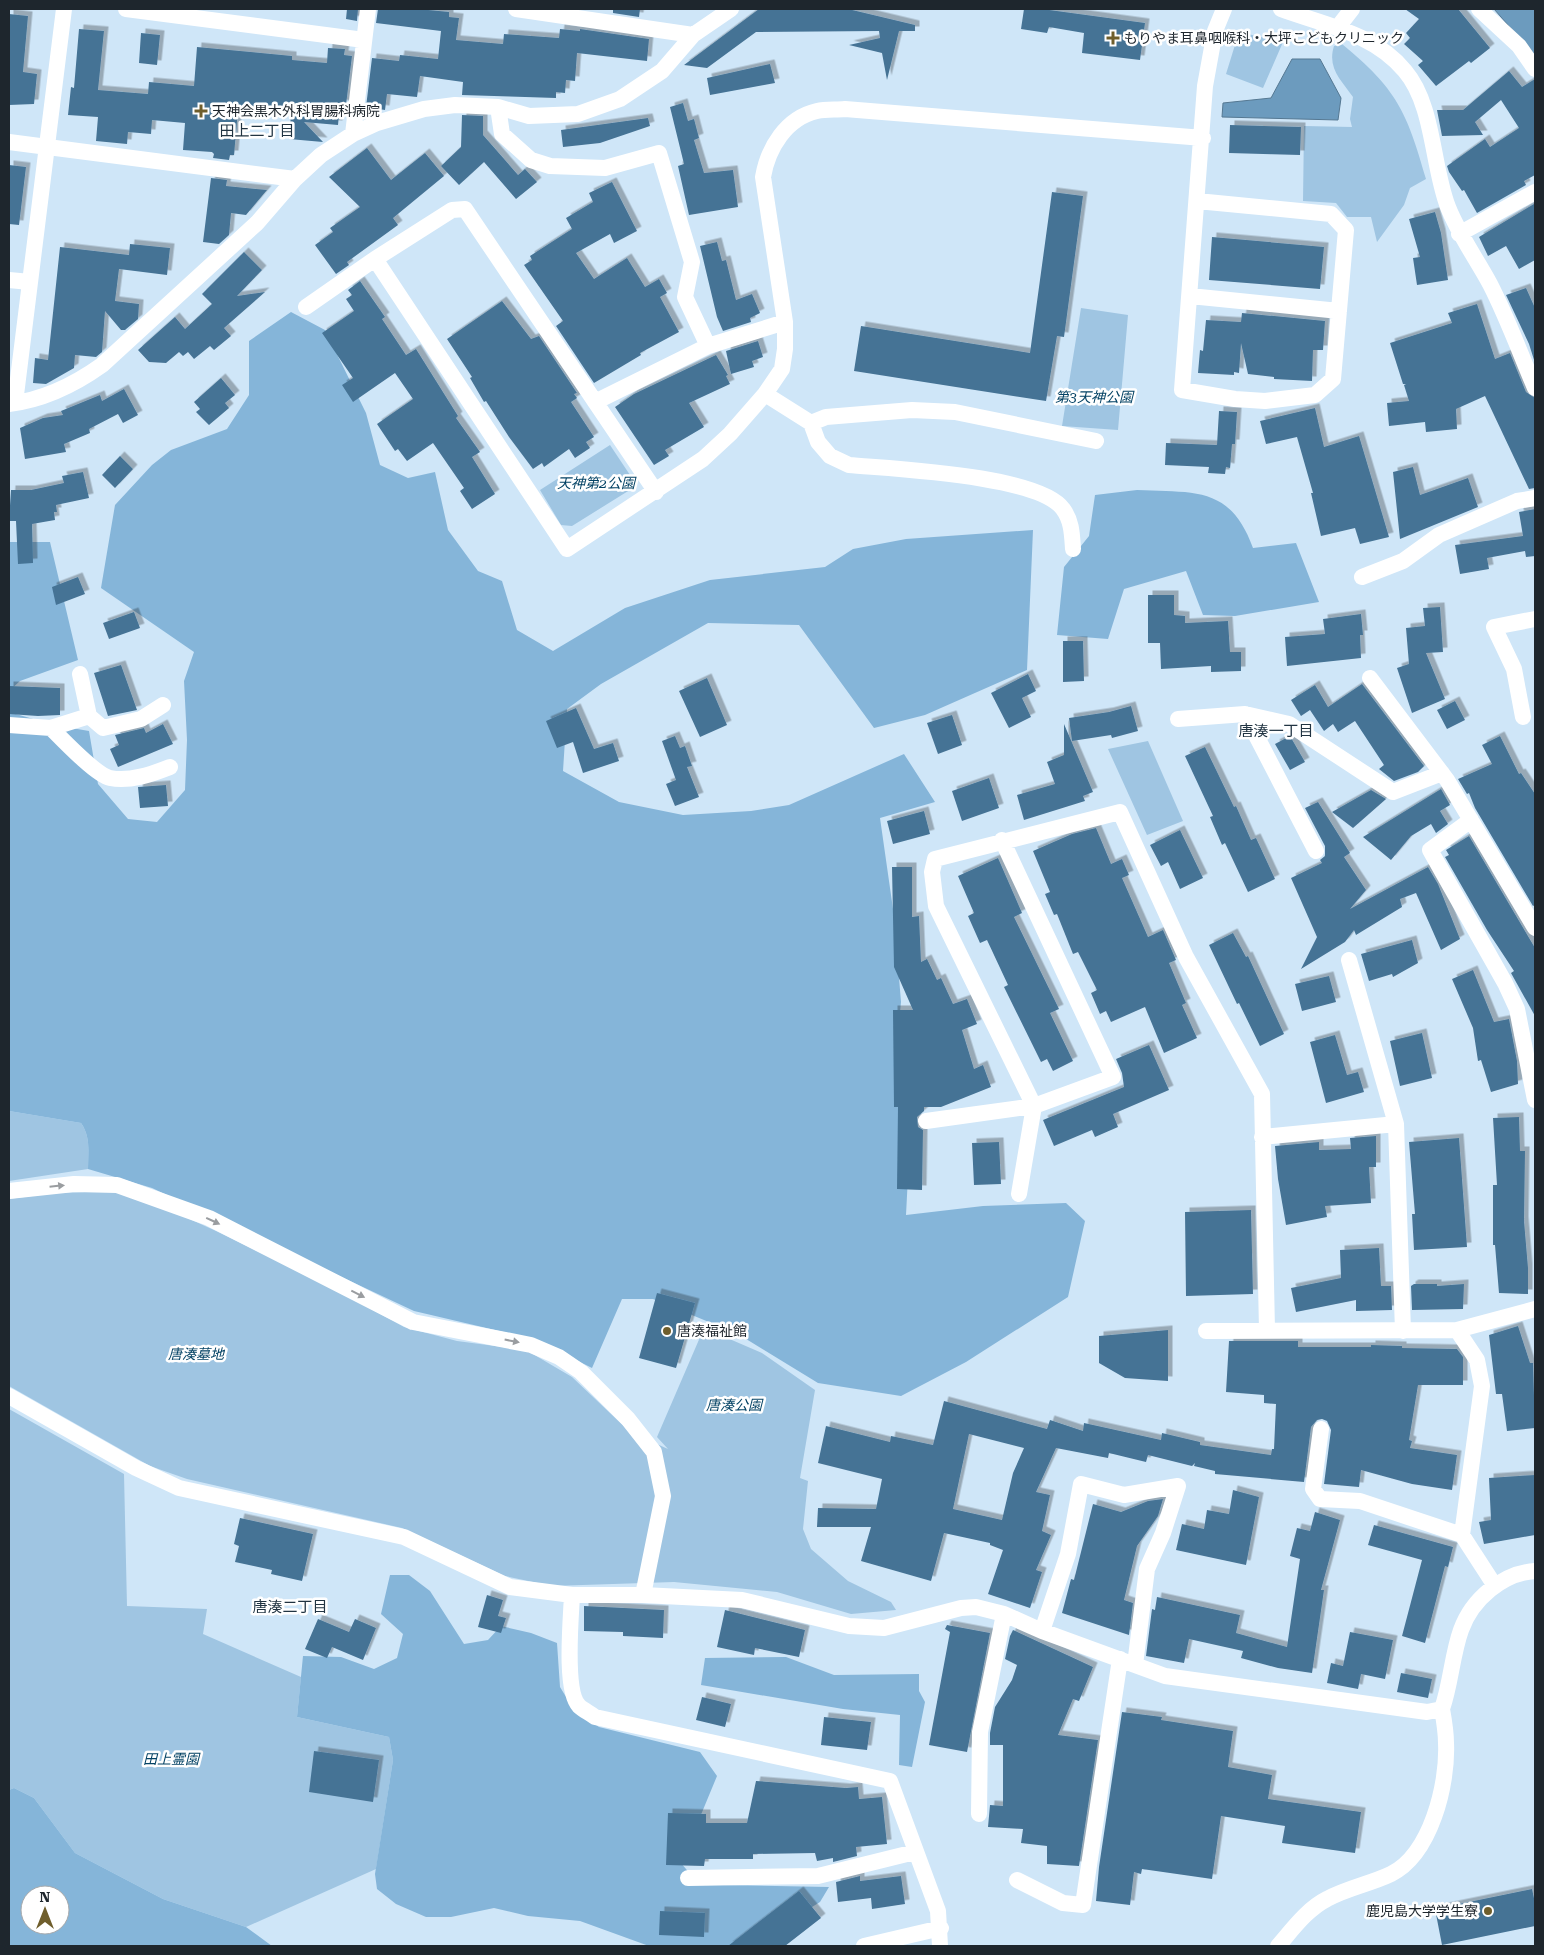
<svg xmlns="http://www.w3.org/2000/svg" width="1544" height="1955" font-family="'Roboto Serif','Noto Sans JP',serif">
<defs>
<filter id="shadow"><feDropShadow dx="4.5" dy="-4.5" stdDeviation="0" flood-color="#0004"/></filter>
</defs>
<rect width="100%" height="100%" fill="#cfe6f8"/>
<path fill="#9fc5e2" d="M1239,32l44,10 -20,46 -37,-14z
M1342,44c55,45 65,68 84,135l-16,9 -6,17 -27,37 -6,-25h-24l-11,-14 -33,-2 1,-75 48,1 -2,-8 3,-22c-12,-17 -26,-29 -19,-51z
M1081,308l47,7 -10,115 -56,-4z
M610,445l24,36 -1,7 -61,38 -11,-1 -21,-35z
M1148,741l35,80 -36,14 -39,-86z
M9,1111l72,12c10,14 7,30 7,46l-79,12z
M116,1191l56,20 44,20 115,56 73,40 53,14 69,9 46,27 58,55 38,17 -11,-12 47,-109 58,25 53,37 -15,88 8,3 -5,48 8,20 37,32 43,21 5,8 -45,4 -74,-22 -103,-10 -122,4 -47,-10 -103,-48 -215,-49 -37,-13 -141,-80v-187l46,-6z
M9,1409l115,65 3,132 80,3 -4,25 98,43 -4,40 92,20 4,23 -17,109 -130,58 -83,-28 -88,-46 -41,-55 -20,-10 -5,2z"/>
<path fill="#85b5d9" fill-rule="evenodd" d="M291,312l34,18 41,83 14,52 28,13 27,-6 13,58 30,41 24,10 15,49 36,21 72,-43 85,-28 115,-13 28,-18 53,-10 127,-9 -6,140 -102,45 -51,13 -75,-103 -91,-2 -107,61 -34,25 -4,62 56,31 64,13 68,-4 38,-6 115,-51 31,48 -55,16 14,98 7,86 -5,50 15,66 -5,97 77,-9 83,-3 19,18 -17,76 -102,65 -65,34 -83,-13 -80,-49 -85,-35h-31l-30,69 -58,-29 -120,-28 -262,-123 -64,-19c0,-16 3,-32 -7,-46l-72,-12v-399l45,13 35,6 9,53 30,35 29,3 28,-32 2,-50 -3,-59 10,-29 -93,-64 14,-83 37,-40 19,-15 56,-21 22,-34v-54z
M1137,490c57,3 93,-5 116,58l43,-5 23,59 -84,14 -32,-1 -17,-44 -62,18 -16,50 -51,-4 7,-68 25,-31 6,-41z
M9,542h41l28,118 -58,21 -11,10z
M390,1575h19l21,16 34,53 24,-4 13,-14 30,7 26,10 3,44 14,23 25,17 101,25 17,24 -36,87 15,18 26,4 107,2 -9,15 -71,44h-100l-69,-25 -52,-5 -34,-8 -43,9h-25l-30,-13 -19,-15 -2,-15 18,-114 -4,-23 -92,-20 6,-61 38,1 33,12 23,-11 6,-24 -22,-20z
M786,1657l48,18 85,-1v17l6,11 -13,65 -13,-2 1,-50 -57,-6 -142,-24 4,-27z
M14,1788l20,10 41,55 88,46 83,28 26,19h-263v-156zM30,1895h30v30h-30z"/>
<path fill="#6c9bbe" stroke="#557892" d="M1494,9h41v47z
M1292,59h28l21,39 -3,22 -116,-3 1,-14 48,-5z"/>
<path fill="#457395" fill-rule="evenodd" filter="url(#shadow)" d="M347,9h11l-1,12 -11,-2z
M378,9h40l31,3v5l10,1 -3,22 47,4 1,-10 55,4 1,-9 20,2v-2l69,10 -2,22 -70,-8 -2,28 -9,-1 -1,13 -9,-1v6l-94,-3 1,-13 -43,-6 -3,21 -30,-3 -2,16 -19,-3 6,-49 27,3 1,-6 38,4 3,-28 -65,-8z
M613,9h27l-1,8 -26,-4z
M759,9h89l67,16v6h-16l-12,49 -5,-27 -33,-8 31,-7 -1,-7 -123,1 -49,36 -23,-3z
M1024,9h18l103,14 -5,37 -58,-7 2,-20 -35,-6 -2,6 -26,-4z
M1405,9h53l32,39 -19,15 -2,-2 -33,25 -18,-21 5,-4 -19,-17 6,-6 -4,-5 13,-14z
M9,14l19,2 -5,56 14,2 -3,30 -25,1z
M79,29l25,2 -6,59 50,4 1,-12 45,4 3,-39 95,9v4l35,3 1,-15 17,1 -1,6 8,1 -6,49 -6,-1 -2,21 -34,-3 19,20 -34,-3 2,-25 -53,-4 -4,45h-4l-1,5 -16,-2 1,-4 -2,-2 -29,-2 2,-27 -33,-3 -1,14 -23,-2 -1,12 -31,-3 2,-24 -30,-2 3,-28 3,1z
M141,33l19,2 -3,30 -18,-2z
M770,64l5,19 -65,12 -3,-17z
M1509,71l13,16 13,-8v96l-11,6 2,4 -49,28 -13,-23 -2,1 -13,-19 -2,-6 38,-27 5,8 29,-19 -18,-28 -26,22 8,13 -41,1 -5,-26h26z
M683,103l5,18 6,-2 5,19 -5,2 10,33 29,-3 5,37 -49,8 -11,-49 6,-2 -14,-57z
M462,115l21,1v19l35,40 7,-6 12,13 -21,17 -32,-37 -25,23 -18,-19 20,-19z
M648,118l2,8 -50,17 -37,4 -2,-17z
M1230,125l71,2 -1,28 -71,-2z
M367,148l24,32 34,-27 19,23 -51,42 5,7 -51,37 2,3 -13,9 -21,-29 18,-13 -3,-4 30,-21 -31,-30z
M9,165l17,2 -7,58 -10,-1z
M211,178l16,2 -1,6 41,4 -21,25 -15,-2 -2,22 -10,9 -16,-2z
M612,182l25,49 -23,12 -4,-9 -34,19 18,26 33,-21 18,29 14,-8 8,14 -7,4 19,35 -39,21 1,2 -47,28 -38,-57 7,-5 -39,-56 8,-5 -2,-4 42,-27 -6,-11 27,-16 -4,-9z
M1052,192l31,4 -19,141 -7,-1 -11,65 -192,-30 7,-45 169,27z
M1534,204l1,56 -16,9 -13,-23 -18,10 -9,-19z
M1435,212l6,21 7,47 -31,5 -4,-27 7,-1 -11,-38z
M1212,237l112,10 -4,42 -111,-9z
M717,242l5,19 4,-1 10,40 16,-6 8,19 -10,5 1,4 -28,9 -6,-14 -17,-71z
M130,244l40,4 -3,27 -48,-6 -4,32 24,3 -1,15 -13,11h-4l-16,-19 -3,41 -6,5 -21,-2 -1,13 -28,16 -13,-1 2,-25 13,2 12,-113 69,8z
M244,252l18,18 -25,26 28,-4 -41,36 7,8 -17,14 -4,-4 -16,13 -6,-7 -5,4 -4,-4 -13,11 -17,-1 -11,-12 37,-33 10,12 27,-25 -10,-10z
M360,281l25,36 -3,2 24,36 10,-6 42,67 -2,2 24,34 -8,5 23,37 -23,15 -12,-18 4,-3 -31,-45 -26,18 -9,-12 -3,2 -18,-27 36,-25 -18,-26 -42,29 -11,-17 11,-7 -31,-45 32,-22 -8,-12 6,-4 -4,-5z
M1526,288l9,20v55l-6,-19 -23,-49z
M502,301l29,38 8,-3 38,57 -3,1 3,4 -6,4 23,35 -8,5 4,6 -15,10 -6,-9 -25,18 -2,-4 -9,6 -24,-32 -23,-36 -2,1 -14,-24 2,-1 -25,-38z
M1477,304l18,55 15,-6 16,39 9,6v90l-6,1 -44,-93 -29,13 1,20 -31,3 -1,-10 -36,4 -2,-23 22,-2 -5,-16 2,-1h-3l-13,-41 62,-20 -4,-10z
M1242,313l83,8 -2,29h-10l-1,31 -38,-2v-2l-26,-3 -7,-31 -2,30 -5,-1v3l-36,-2 2,-23 3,1 3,-31 35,2z
M758,341l5,16 -11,4 2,6 -23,7 -5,-23z
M716,355l12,20 -2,1 4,8 -41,19 15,24 -39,23 4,6 -15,9 -39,-58 19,-13z
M221,378l14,17 -10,8 4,5 -20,17 -13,-13 4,-3 -6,-7z
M124,389l14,26 -15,8 -5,-9 -29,15 1,4 -26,11 2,8 -41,7 -5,-31 23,-10 20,-3 -2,-4 39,-16 2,6z
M1315,408l9,39 35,-11 30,101 -29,7 -5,-16 -34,8 -10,-43h2l-16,-56 -31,7 -6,-23z
M1219,411l18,1 -2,32h-3l-2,24 -4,-1 -1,7 -17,-1 1,-6 -44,-2 1,-22 51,2z
M120,456l13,13 -18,19 -13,-13z
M1413,467l7,28 48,-17 10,29 -78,32 -7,-67z
M83,472l6,26 -33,7 1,7h-3l1,8 -23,4 1,39 -15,1 -2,-43h-7l2,-31h20l33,-7 -2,-7z
M1535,509v47l-9,1 -1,-6 -38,7 2,11 -29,5 -5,-29 68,-9 -4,-24z
M78,577l7,17 -29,11 -4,-18z
M1148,595h26v20l11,1v7l43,-2 2,31h11v19l-30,1v-6l-50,3 -1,-26h-12z
M1440,607l3,45 -17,1 19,46 -33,14 -15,-45 12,-4 -3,-36 19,-2 -2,-18z
M134,612l6,16 -31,11 -6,-16z
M1361,614l2,21h-3l1,23 -74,8 -2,-29 40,-3 -2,-15z
M1063,641h20l1,40 -21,1z
M121,665l16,45 -29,6 -14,-43z
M1028,674l8,17 -14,7 9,19 -22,11 -18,-35z
M707,678l20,47 -27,12 -21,-46z
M1362,684l62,82 -6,6 -24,9 -15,-12 5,-4 -29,-44 -17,11 -5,-8 -9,7 -14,-21 -9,6 -10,-16 24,-15 13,22z
M9,686l51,2v27l-22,1 -29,-2z
M1455,701l10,19 -18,9 -10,-19z
M1131,706l7,25 -26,7 -1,-3 -39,6 -3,-23 40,-6z
M576,708l18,41 19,-6 6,18 -36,12 -10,-31 -16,6 -11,-27z
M952,715l10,30 -24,9 -11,-31z
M163,724l10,20 -55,23 -8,-18 9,-4 -4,-10 29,-7 2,5z
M1064,724l29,68 -10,4 2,5 -61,19 -7,-25 38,-11 -8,-22 17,-7z
M675,736l5,12 5,-2 7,20 -5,1 12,30 -24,9 -9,-22 10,-4 -14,-39z
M1290,736l15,26 -15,8 -15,-26z
M1500,736l19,38 2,-1 14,21v111l-2,1 -58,-98 -6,-15 -2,1 -9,-15 34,-15 -10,-19z
M1205,747l29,60 2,-1 15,34 5,-2 19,41 -27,13 -23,-49 -3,2 -12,-28 3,-1 -28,-60z
M989,778l10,30 -37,13 -10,-30z
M166,785l2,21 -28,2 -2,-21z
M1441,789l9,16 -10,6 8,13 -12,9 -5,-9 -20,12 -20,24 -28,-23z
M1371,790l15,9 -33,29 -21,-16z
M1318,802l32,51 -6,4 22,33 -16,19 78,-42 10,17 22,55 -19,11 -25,-57 -16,6 2,8 -46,28 -2,-5 -9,12 -44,27 16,-32 -26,-59 31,-15 -2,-3 5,-4v-10l-20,-38z
M924,811l6,23 -37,10 -6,-23z
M1096,828l15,36 11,-5 7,16 -7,3 26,59 15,-7 13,30 -7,3 17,40 -4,2 15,33 -33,15 -19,-46 -34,15 -5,-11 -6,3 -9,-21 6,-3 -19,-38 -5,2 -16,-40 -3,1 -9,-21 5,-2 -17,-41 39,-17z
M1180,830l23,48 -23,11 -12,-27 -7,4 -11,-21z
M1469,836l66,112v68l-24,-43 3,-2 -27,-41 -42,-73 4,-2 -3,-5z
M998,858l24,55 -8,4 45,92 -9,4 23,48 -20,10 -6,-12 -6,3 -37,-75 4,-2 -21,-45 -7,3 -12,-27 6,-3 -16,-37z
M892,867h20v50l7,-1 2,46 6,-3 10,21 4,-2 12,26 14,-5 10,25 -15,6 12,39 9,-4 8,22 -50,20h-17v4l-7,6 1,10 5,3 -1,60 -25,-1 1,-82h-4l-1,-97h20l-19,-43z
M1233,933l13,24 2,-1 36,78 -24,12 -21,-43 -2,1 -28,-59z
M1412,940l6,23 -25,14 -1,-3 -23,7 -8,-27z
M1473,970l21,52 15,-3 8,42 1,23 -27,8 -10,-32 -3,1 -5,-33 -21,-49z
M1329,976l7,26 -34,9 -7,-27z
M1422,1033l10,45 -32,8 -10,-45z
M1335,1035l12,40 11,-3 6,20 -38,11 -16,-61z
M1149,1045l20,45 -56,24 5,13 -23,10 -3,-7 -38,16 -11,-26 81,-33 -2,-14 -6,-14z
M1519,1117l1,34h5l-1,70 4,47v26l-29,-1 -4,-48h-2v-60h4l-4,-67z
M1376,1136v31h-7l2,36 -46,3 2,11 -41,8 -8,-46 -3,-33 44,-4v8l32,-1 -1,-11z
M1459,1138l8,109 -53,3 -2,-36h3l-6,-72z
M999,1142l2,42 -27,1 -2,-42z
M1251,1210l2,84 -67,2 -1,-84z
M1379,1248l2,38h10l1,24 -36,1v-11l-60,12 -5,-24 50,-10 -1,-28z
M1414,1284h23v2l27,-2 -1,25 -51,1 -1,-24z
M657,1293l38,10 -19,65 -37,-10z
M1518,1326l12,37h3l2,65 -28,3 -5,-37h-6l-7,-59z
M1168,1330v51l-43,-3 -26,-15v-27z
M1229,1341h69v6h73v-2l31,1v2l55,1 6,8v28h-45l-9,55 3,1 -2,7 47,7 -5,35 -40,-6 -51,-14 -2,17 -35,-3 7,-54 -4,-9 -5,-2 -5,1 -6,7 -7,55 -89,-8v-3l-21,-5 1,-3 -3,3 -44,-11 -2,7 -37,-9 -1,5 -52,-10 -20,44 14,3 -8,36 9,4 -15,35 6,2 -12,36 -42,-14 15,-44 -13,-5v-2l-46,-10 -13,48 -70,-20 10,-34h-54l1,-19 58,1 6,-30 -64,-16 8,-37 64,16 1,-6 42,9 11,-44 103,28 3,-9 33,11 1,-8 77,17 1,-7 38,9v3l71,10 1,-6h2l2,-45 -12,-1v-8l-38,-3zM969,1434l55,14 -11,25 -11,47 -49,-11z
M1535,1475v60l-51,9 -5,-22 12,-2 -2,-42z
M1233,1490l26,7 -13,68 -70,-15 6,-26 22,5 3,-19 22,4z
M1163,1499l-5,17 -21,30 -13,54 9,3 -4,32 -67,-22 9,-34 3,1 19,-76 28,8 27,-11z
M1315,1512l25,8 -19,70h3l-12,83 -34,-5 -37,-10 2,-7 -54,-12 -5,24 -38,-7 6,-47 3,1 2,-13 83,18 -4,18 51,14 13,-88 -10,-3 7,-28 13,3z
M240,1518l73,16 -11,47 -31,-7 1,-4 -37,-8 4,-16 -5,-2z
M1374,1525l79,22 -5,20 -3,-1 -20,77 -23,-7 20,-76 -54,-15z
M487,1595l16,5 -5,16 8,2 -5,15 -23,-6z
M584,1606l80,4 -1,28 -40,-2v-4l-39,-1z
M725,1610l80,20 -6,27 -44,-9 -1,7 -37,-8z
M318,1619l31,13 6,-13 21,9 -13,32 -31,-13 -5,11 -22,-9z
M947,1625l43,8 -23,119 -38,-7 21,-113 -5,-3z
M1013,1630l80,37 -14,34 -6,-2 -15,36 40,5 -19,126 -32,-2v-18l-26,-3 2,-14 -35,-2 2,-22 13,1v-61h-13v-12l5,-26 17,-27 5,-15 -12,-6 5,-23z
M1350,1632l43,8 -8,39 -24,-5 -3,15 -31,-6 4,-20 12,3z
M1401,1673l31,6 -4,19 -31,-6z
M702,1697l29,7 -6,23 -29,-7z
M1122,1712l40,5 -1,3 72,11 -5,36 44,8 -4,24 93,13 -6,41 -73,-10 3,-17 -64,-10 -9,63 -70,-10 -1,5 -7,-2 -4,33 -34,-4 3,-34z
M824,1717l47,5 -4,28 -46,-5z
M314,1751l65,9 -6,42 -64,-10z
M756,1781l90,7 12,-1 1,12 23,-2 5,47 -31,3 1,9 -24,6v-4l-16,3 -2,-8 -62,1v5h-48l-1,7 -38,-1 2,-52 38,1v9h41z
M860,1876v5l41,-5 4,28 -33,5 -1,-11 -33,4 -2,-20z
M1532,1889l3,14v23l-93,19 -7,-36z
M799,1891l22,27 -36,28h-57z
M660,1911l45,2 -1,24 -45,-2z"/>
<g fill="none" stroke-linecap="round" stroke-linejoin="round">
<path stroke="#fff" stroke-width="16" d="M126,9l238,31
M516,9l177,26
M1281,9c43,16 93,24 124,62 29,34 27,95 43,136 11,28 28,51 42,77 17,33 30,69 45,104
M1479,9l40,37 16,23
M1338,27l14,-18
M498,107l4,27 29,26 19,6 55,2 54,-15 33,109 -7,35 23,49
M353,134l15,-125
M9,142l286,37
M1197,201l134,13 15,16 -13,149 -18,16 -50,6 -30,-2 -53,-9 23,-304 10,-55 9,-22
M1459,234l76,-42
M9,280l21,2
M1190,296l149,15
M306,307l69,-48
M765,394l46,29 7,19 12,14 19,9c43,4 190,10 214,44 9,12 9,26 10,40
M595,402l113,-56 77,-24
M15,403l49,-394
M9,404c34,-4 65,-19 93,-39l155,-142 38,-44 26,-24 32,-21 24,-11 47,-14 31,-4 43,2 31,9 49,-2 42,-15 42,-28 31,-36 38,-26
M811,423l15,-6 86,-7 43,2 141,29
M656,492l-191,-283 -13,1 -77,49 192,290 136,-90 27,-25 35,-40 17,-25 3,-20v-27l-22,-145c5,-29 23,-59 54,-66 9,-2 19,-1 28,-2l358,29
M1362,577l41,-16 36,-26 78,-34 18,-3
M1370,678l77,102 88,148
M1245,714l71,137
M89,716l14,12 38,-9 22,-14
M1523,717l-9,-48 -20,-42 41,-8
M1178,719l67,-5 44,10 104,68 49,-19
M9,725l42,3 38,-12 -9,-42
M51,728c11,11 45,47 59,50 20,4 42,-4 60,-11
M1471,820l-41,30 75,133 12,26 18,91
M1349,960l47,164 7,207
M926,1121l108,-15 79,-29 -111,-237
M1262,1137l134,-13
M9,1191l65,-7 43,1 92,33 204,104 118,23 28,12 22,15 47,47 26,33 9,44 -20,99
M1019,1194l15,-88 -98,-200 -4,-34 3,-13 185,-47 66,145 76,137 5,236
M1457,1330l20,30 5,26 -20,149
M1206,1331l251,-1 78,-21
M9,1396l127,72 43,20 225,49 106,50 62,8h71l99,5 107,26 35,2 77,-20 15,-1 28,7 38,17 123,45 262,36 15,-3c9,-26 10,-54 19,-79 11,-31 42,-57 74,-59
M1321,1429l-8,60 7,10 40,2 102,34 33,51
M572,1595c-1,23 -8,96 7,111 4,4 11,7 16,11l295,64 48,130 2,35
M1042,1631l26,-77 13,-70 43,11 54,-9 -15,47 -16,36 -12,96
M979,1814l1,-82 24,-118
M688,1878l130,-2 97,-24
M1017,1880l46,23 20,2 37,-246
M864,1946l77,-18
M1278,1946c14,-16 29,-37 49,-47 20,-11 43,-15 64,-25 40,-20 57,-90 55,-131 0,-11 -2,-23 -4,-34"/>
</g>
<defs><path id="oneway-solid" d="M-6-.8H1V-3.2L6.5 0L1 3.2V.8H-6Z" transform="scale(1.25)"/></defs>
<g fill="#9a9da0">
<use href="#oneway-solid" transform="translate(57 1186) rotate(-6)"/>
<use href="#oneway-solid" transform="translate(213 1221) rotate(25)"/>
<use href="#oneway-solid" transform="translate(358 1294) rotate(27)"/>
<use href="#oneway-solid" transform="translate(512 1341) rotate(11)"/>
</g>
<g fill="#6f5e2c" stroke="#fff" stroke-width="2">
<path d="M1110.5 30.5h5v5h5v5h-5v5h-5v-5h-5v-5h5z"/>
<path d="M198.5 103.5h5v5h5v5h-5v5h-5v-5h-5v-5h5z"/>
<circle cx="667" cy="1331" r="5"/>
<circle cx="1488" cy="1911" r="5"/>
</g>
<g text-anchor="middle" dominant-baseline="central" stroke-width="5" stroke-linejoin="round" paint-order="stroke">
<g font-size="14" fill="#1e262d" stroke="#fff" text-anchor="start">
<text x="1124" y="38">もりやま耳鼻咽喉科・大坪こどもクリニック</text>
<text x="212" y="111">天神会黒木外科胃腸科病院</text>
<text x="677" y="1331">唐湊福祉館</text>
<text x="1478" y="1911" text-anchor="end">鹿児島大学学生寮</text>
</g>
<g font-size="14" font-style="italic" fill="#034264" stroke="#fff">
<text x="1094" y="397">第3天神公園</text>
<text x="596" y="483">天神第2公園</text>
<text x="196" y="1354">唐湊墓地</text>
<text x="734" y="1405">唐湊公園</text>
<text x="171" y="1759">田上霊園</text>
</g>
<g font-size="15" fill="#213442" stroke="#fff">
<text x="257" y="131">田上二丁目</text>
<text x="1276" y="731">唐湊一丁目</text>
<text x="290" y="1607">唐湊二丁目</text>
</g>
</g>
<rect width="1544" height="1955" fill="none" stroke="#1e262d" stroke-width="20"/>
<g transform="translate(45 1910)"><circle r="24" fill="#ffffff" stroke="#a5a8ab"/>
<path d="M0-4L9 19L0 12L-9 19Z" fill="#6f5e2c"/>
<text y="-8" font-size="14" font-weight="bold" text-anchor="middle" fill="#1e262d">N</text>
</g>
</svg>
